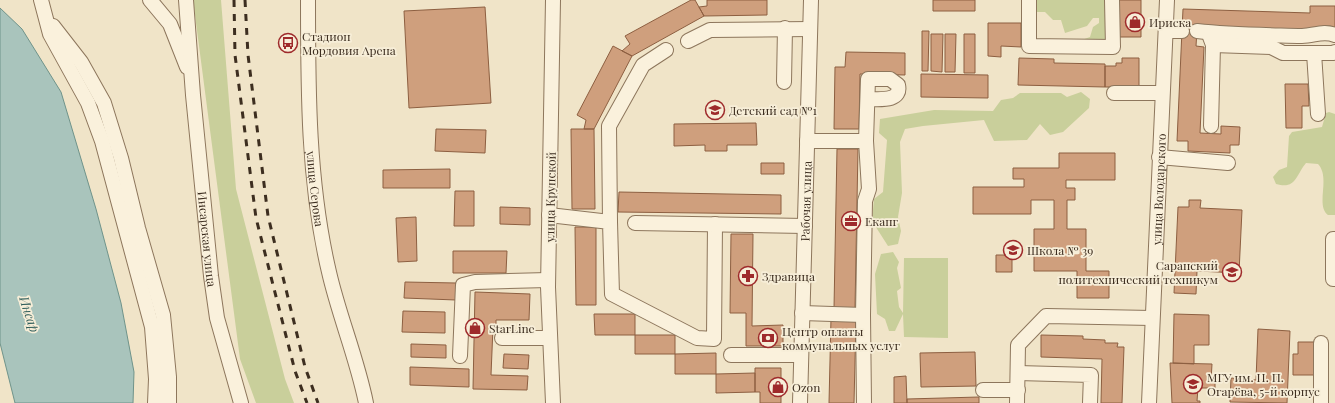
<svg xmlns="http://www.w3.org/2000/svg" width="1335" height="403" font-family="'Playfair Display',serif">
<rect width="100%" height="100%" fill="#f0e4c8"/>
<path fill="#c9cf9b" d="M193,0h28l15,189 49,190 9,24h-38l-16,-44z
M1035,0h73l2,49 -34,-7 14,-5 3,-10 6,-4v-5h-6l-6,8 -22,7 -4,-13h-8l-8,-8h-10z
M1081,92l9,7 -1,9 -26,24 -13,3 -10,-11 -13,16 -33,1 -10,-21 -61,6 -18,3 -5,13 2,51 -4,24 3,14 -3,13 -10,2 -16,-25 2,-22 9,-7 4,-52 -8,-7 1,-14 54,-9 59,1 8,-11 12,-2 7,-5h41l6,4z
M1329,112l6,2v101h-7c-13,-10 3,-37 -10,-51l-12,-1c-10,12 -10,27 -30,21l-3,-7 6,-7 8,-3 2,-31 3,-4 30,-5 4,-14z
M893,252l6,10 -2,6 4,20 -4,3 2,16 4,6 1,-55h44v80l-44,-1 -1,-23 -8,17h-6l-4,-12 -8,-5 -2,-40 6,-20z"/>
<path fill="#a9c4bc" stroke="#6f938a" d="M0,8l22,21 39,63 35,117 25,94 13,69 -1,31h-118l-15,-60z"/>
<path fill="#cf9f7d" stroke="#8d5f41" d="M691,0h4l9,16 -72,40 -10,-5 8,-7 -5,-8z
M707,0h60v15l-63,1 -5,-9 8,-1z
M933,0h42v11h-42z
M1117,0h24v37h-24z
M1310,6h25v25l-26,2 -127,-3 1,-21 127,4z
M485,7l6,96 -82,5 -5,-97z
M988,23h33v24l-20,-1v11l-13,-1z
M1182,30h15l-1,16 8,1 -4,86 21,1v-8l19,1 -1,18h-9v8l-42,-2v-10h-11z
M922,31h7l-1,40h-6z
M931,34h12l-1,38 -11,-1z
M945,34h11l-1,38h-10z
M964,34h11v39h-11z
M613,46l19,10 -38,73h-10l2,-9 -9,-5z
M846,52l59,1v22l-45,-1 -1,55h-25l1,-62h10z
M1019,58l35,1v4l51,1v23l-87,-2z
M1122,58h17v29h-34v-21h11v-3h6z
M921,74l67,1v23l-67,-1z
M1285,84h23l1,22h-7v22h-16z
M756,123l1,22h-30v6h-22v-6l-31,1v-22z
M436,129l50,1 -1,23 -50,-2z
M571,129h23l1,80h-23z
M837,149h21l-3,159h-21z
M1059,153h56v27h-49v8h9v12h-8v29h19v42h23v27h-32v-27h-43v-42h20v-29h-23v14h-58v-27h51v-8h-11v-11h46z
M761,163h23v11h-23z
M450,169v19h-67v-18z
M455,191h19v35h-20z
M619,192l162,3v19l-163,-2z
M1189,200h12l-1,8 42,2 -3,63 -42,-2 -1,23 -22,-1 4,-86h11z
M500,207l30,1v17l-30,-1z
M416,217l1,44 -19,1 -2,-44z
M575,227h21v78h-20z
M731,234h22l-1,92 31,-1v21h-37v-33h-16z
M453,251h54l-1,22h-53z
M996,255h16v17h-16z
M405,282l51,1v17l-52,-2z
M475,292l55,2 -1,26h-33v7h-3l-2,48 37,1 -1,14 -54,-1z
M403,311l42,1v21l-43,-1z
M594,314h41v21h-40z
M1174,314l35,1v30h-15v19l-21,-1z
M831,318l25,1 -2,84h-25z
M1258,329l32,2 -3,72 -57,-1 1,-24 25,2z
M635,335h40v19h-40z
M1041,335l42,1v3l22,1v3h13l-1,4h7l-2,56h-21l1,-44 -61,-2z
M1298,342h16l1,33h-22v-21h5z
M411,344l35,1v13l-35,-1z
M975,352l1,34 -55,1 -1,-34z
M716,353v21h-41v-20z
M504,354l25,1 -1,14 -25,-1z
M1170,363l42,1 -1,17h4v7h-17l-1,13h3v2h-28z
M410,367l59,2v18l-59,-2z
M755,368h26v35h-21v-11h-5z
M755,373v19l-39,1v-19z
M906,376l1,27h-13v-26z
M979,397v6h-72v-4z"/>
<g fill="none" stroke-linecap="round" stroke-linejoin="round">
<g stroke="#8d765c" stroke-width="16">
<g id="minor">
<path d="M41,0l9,34 38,69 14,38 50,186 4,52 -1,24"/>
<path d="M150,0l20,24 17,43"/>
<path id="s1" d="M186,0l7,95 18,181 6,42 24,85"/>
<path id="s2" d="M308,0c0,91 0,183 21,272 10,44 28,86 37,131"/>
<path d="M553,0l-5,287 5,116"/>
<path d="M1029,0v46l84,1 -1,-47"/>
<path d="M53,26l28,36 23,41 17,55 17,70 25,87 6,62v26"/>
<path d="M1166,31h16"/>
<path d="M1197,31c34,4 70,4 105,5 12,0 21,-6 33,-1"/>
<path d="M1210,37l3,8 -2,81"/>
<path d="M688,41l22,-11 100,-1"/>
<path d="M1213,45l58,2 12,6h50l2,-1"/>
<path d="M1314,53l4,61"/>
<path d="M784,82l1,-54"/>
<path d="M1114,93h48"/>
<path d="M807,141h59"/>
<path d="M1159,157l69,6"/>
<path d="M549,215l61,7 2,72 85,44 17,1 1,-115"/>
<path d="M610,222l-1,-96 34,-61 23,-15"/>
<path d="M635,223l170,3"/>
<path d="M1335,239h-2v40h2"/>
<path d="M802,313l61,2"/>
<path d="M502,338h48"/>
<path d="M731,355h70"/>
<path d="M460,356l3,-71 12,-3 73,-2"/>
<path d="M1018,373l73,2 -1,28"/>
<path d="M983,390h35"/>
<path id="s3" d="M800,403l11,-403"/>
<path d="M864,403l-1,-88 2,-114 4,-12 -3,-48 2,-62h22l8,6c4,17 -19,14 -30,14"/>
<path d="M1017,403l1,-58 28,-29 106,2"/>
<path id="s4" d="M1149,403l18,-403"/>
<path d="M1321,403v-60"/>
</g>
</g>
<use href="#minor" stroke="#faf1dc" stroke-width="14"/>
<path stroke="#3d2e20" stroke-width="3" stroke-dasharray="7 7" stroke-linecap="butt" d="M234,0l1,55 21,163 39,153 12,32
M245,0l3,55 20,161 37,151 13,36"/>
</g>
<defs>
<g id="shop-ring" transform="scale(1)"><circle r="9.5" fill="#f7eed8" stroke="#9e2a2b" stroke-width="1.5"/><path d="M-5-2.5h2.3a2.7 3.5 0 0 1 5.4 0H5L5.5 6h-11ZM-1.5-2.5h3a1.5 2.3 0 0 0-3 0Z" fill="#9e2a2b"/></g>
<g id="bus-ring" transform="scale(1)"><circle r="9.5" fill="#f7eed8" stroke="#9e2a2b" stroke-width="1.5"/><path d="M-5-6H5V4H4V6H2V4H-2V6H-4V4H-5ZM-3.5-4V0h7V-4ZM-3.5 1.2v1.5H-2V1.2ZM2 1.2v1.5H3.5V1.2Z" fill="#9e2a2b"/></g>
<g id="school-ring" transform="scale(1)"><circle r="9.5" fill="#f7eed8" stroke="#9e2a2b" stroke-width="1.5"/><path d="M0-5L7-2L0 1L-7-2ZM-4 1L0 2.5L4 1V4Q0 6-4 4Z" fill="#9e2a2b"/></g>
<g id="office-ring" transform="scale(1)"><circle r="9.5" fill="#f7eed8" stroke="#9e2a2b" stroke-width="1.5"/><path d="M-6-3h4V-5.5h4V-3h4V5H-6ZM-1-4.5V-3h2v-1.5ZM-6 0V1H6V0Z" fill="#9e2a2b"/></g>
<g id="university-ring" transform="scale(1)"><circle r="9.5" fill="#f7eed8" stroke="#9e2a2b" stroke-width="1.5"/><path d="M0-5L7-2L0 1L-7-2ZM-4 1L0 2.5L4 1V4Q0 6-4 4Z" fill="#9e2a2b"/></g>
<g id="pharmacy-ring" transform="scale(1)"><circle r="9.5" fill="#f7eed8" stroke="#9e2a2b" stroke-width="1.5"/><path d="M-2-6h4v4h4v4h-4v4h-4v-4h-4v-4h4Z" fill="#9e2a2b"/></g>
<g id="bank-ring" transform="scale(1)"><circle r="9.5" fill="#f7eed8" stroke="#9e2a2b" stroke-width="1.5"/><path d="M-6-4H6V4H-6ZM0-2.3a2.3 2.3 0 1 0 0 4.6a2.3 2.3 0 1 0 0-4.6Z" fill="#9e2a2b"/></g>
</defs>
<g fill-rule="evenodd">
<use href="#shop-ring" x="1135" y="22"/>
<use href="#bus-ring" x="288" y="43"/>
<use href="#school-ring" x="715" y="110"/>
<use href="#office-ring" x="851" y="221"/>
<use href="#school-ring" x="1013" y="250"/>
<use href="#university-ring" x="1232" y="272"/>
<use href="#pharmacy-ring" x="748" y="276"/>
<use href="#shop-ring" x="475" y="328"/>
<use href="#bank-ring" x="768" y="338"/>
<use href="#university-ring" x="1193" y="384"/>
<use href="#shop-ring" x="778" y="387"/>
</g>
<g text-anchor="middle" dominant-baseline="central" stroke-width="3.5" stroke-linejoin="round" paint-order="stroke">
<g font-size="12" fill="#3d2e20" stroke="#f7eed8" text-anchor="start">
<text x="1149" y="22">Ириска</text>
<text x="302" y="36">Стадион<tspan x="302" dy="14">Мордовия Арена</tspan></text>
<text x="729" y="110">Детский сад №1</text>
<text x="865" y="221">Екапг</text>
<text x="1027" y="250">Школа № 39</text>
<text x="1218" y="265" text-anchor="end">Саранский<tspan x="1218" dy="14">политехнический техникум</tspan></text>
<text x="762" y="276">Здравица</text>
<text x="489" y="328">StarLine</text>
<text x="782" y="331">Центр оплаты<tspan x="782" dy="14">коммунальных услуг</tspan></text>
<text x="1207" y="377">МГУ им. Н. П.<tspan x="1207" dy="14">Огарёва, 5-й корпус</tspan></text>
<text x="792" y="387">Ozon</text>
</g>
<g font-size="12" fill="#3d2e20" stroke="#f7eed8">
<text stroke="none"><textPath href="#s2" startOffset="189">улица Серова</textPath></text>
<text stroke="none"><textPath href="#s4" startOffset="214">улица Володарского</textPath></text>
<text transform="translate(550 197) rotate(-89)">улица Крупской</text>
<text stroke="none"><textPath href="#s3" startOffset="202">Рабочая улица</textPath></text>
<text stroke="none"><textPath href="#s1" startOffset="240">Инсарская улица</textPath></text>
</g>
<g font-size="13" font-style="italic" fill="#2f5d5a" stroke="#f7eed8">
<text transform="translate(30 314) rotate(72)">Инсар</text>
</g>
</g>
</svg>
